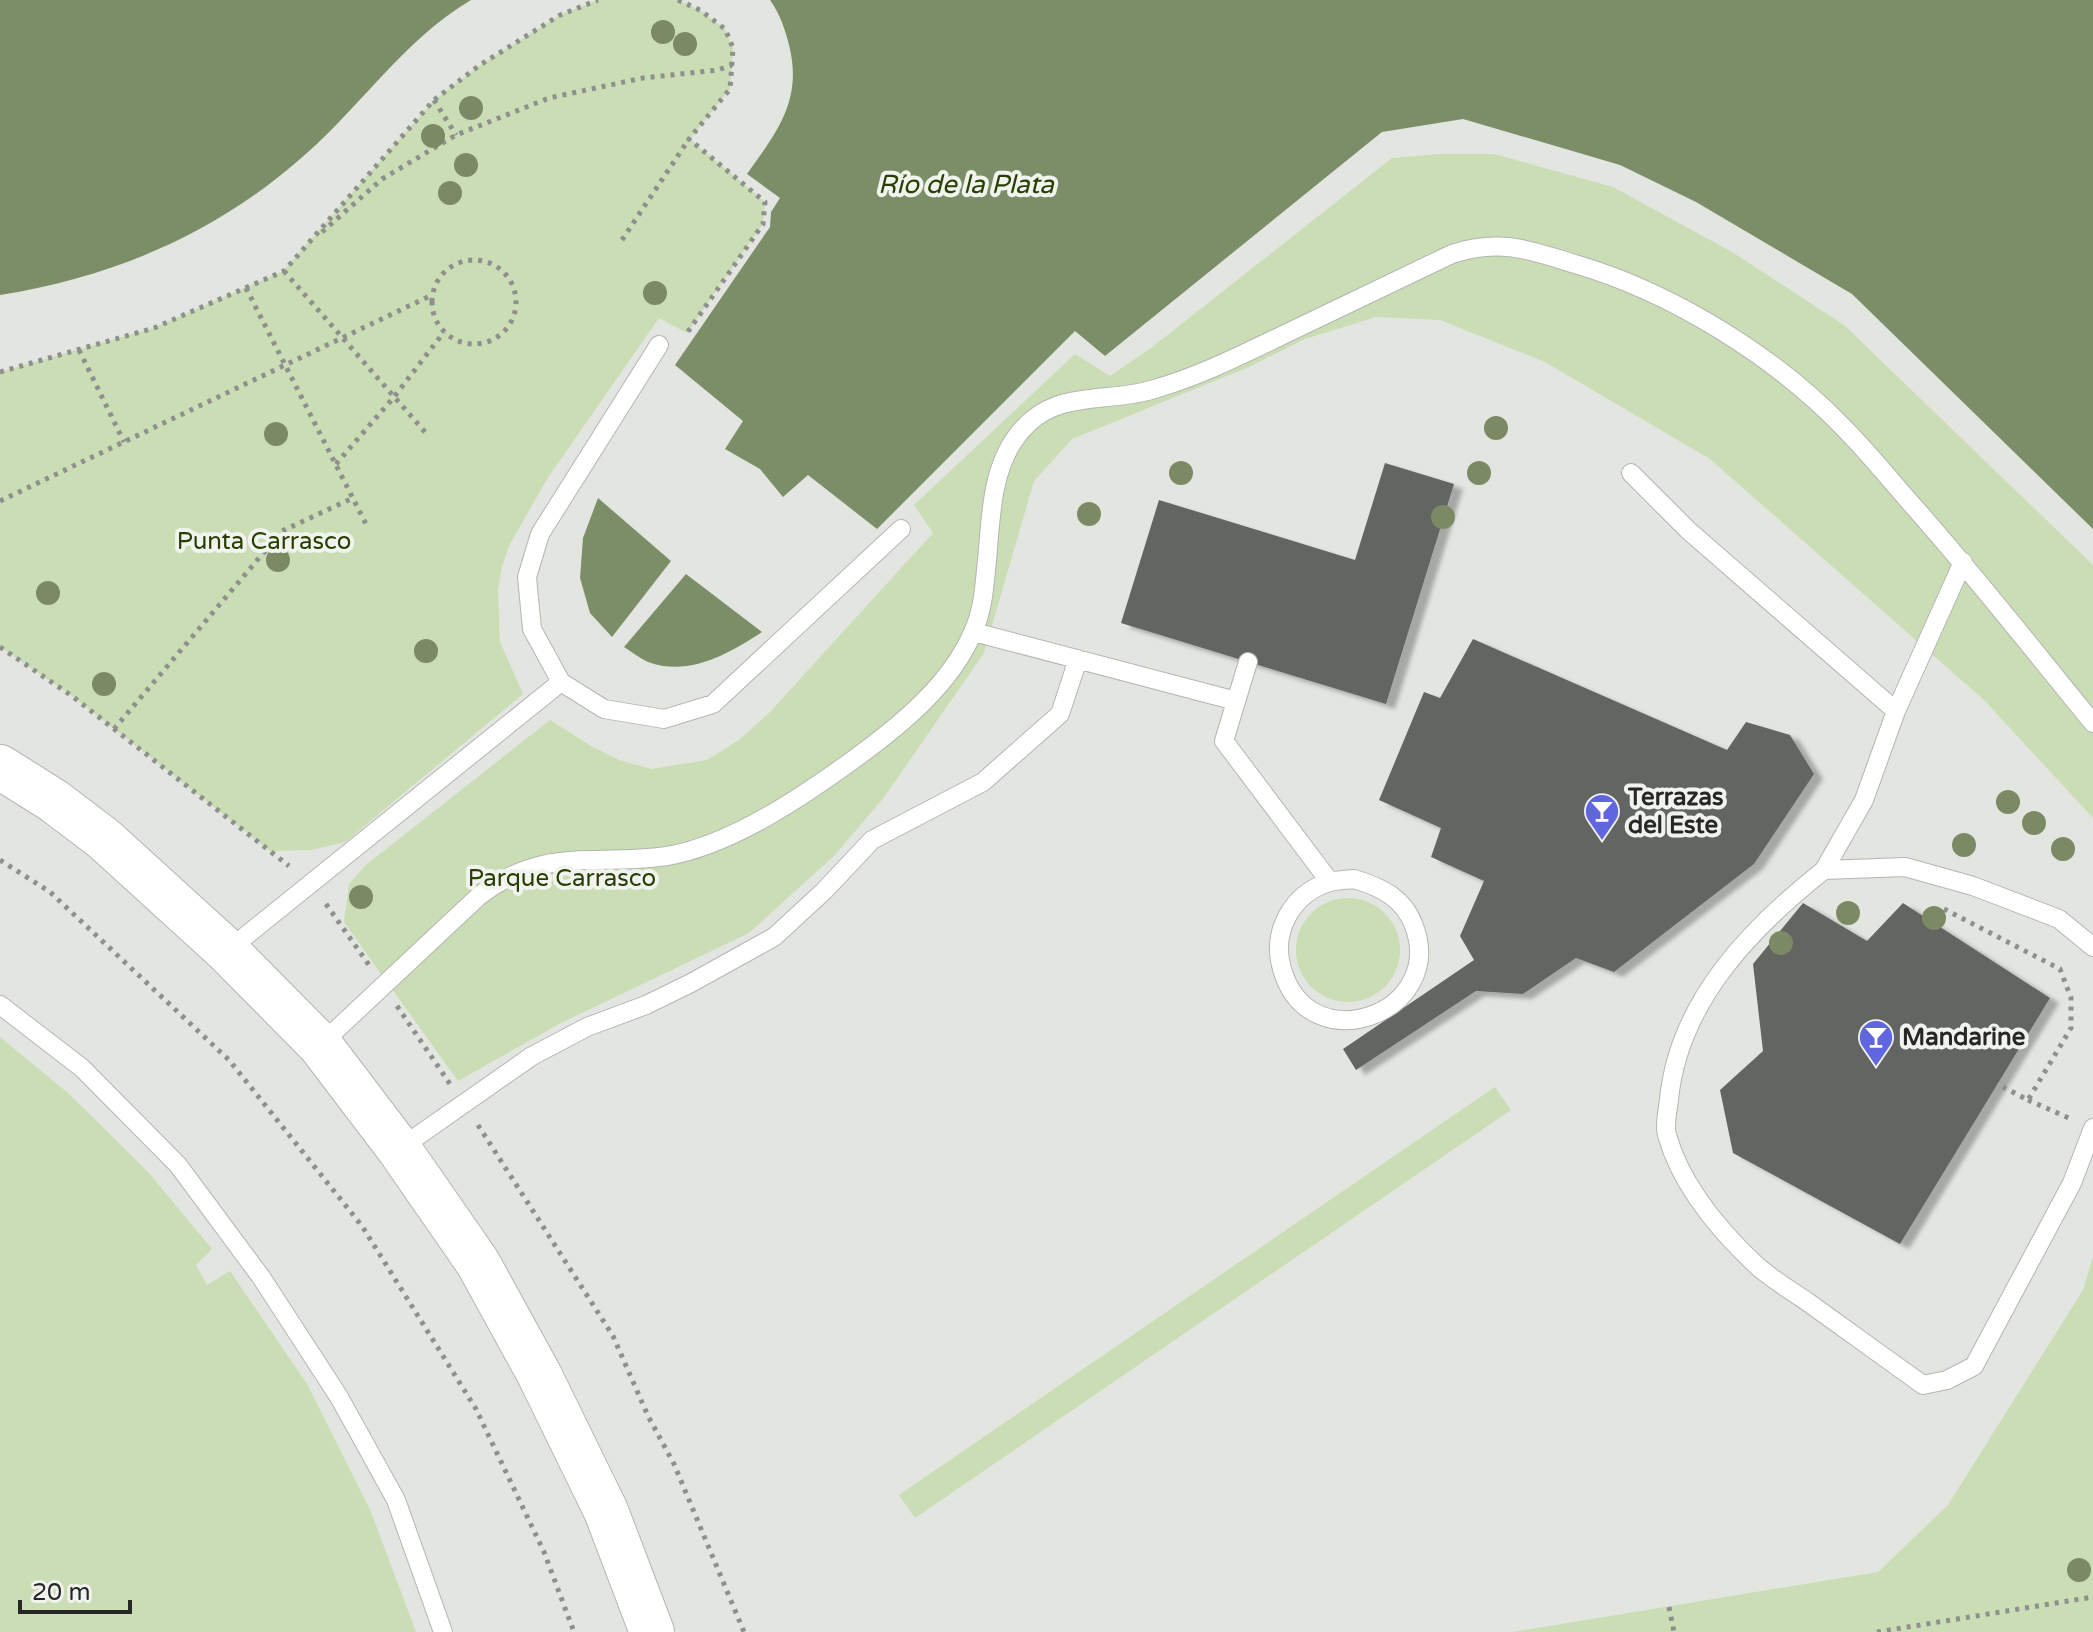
<svg xmlns="http://www.w3.org/2000/svg" width="2093" height="1632" font-family="'Varela Round',sans-serif">
<defs>
<filter id="shadow"><feDropShadow dx="9" dy="5" stdDeviation="2" flood-color="#0004"/></filter>
</defs>
<rect width="100%" height="100%" fill="#e3e5e1"/>
<path fill="#caddb4" d="M598,0h80l22,10 25,19 8,19 -3,41 -40,50 75,63 -2,22 -76,109 -28,-15 -112,161 -37,65 -8,22 -4,24 2,52 23,52 -178,148 -34,8 -41,1 -198,-155 -72,-49v-275l153,-44 130,-57 151,-171 46,-35 80,-50z
M1440,154h54l119,33 119,65 112,73 249,240v253l-109,-118 -274,-241 -165,-97 -105,-42 -64,-3 -71,22 -56,28 -177,72 -38,42 -50,172 -99,143 -50,59 -86,78 -188,90 -103,58 -114,-159 5,-38 17,-19 184,-145 41,26 28,14 33,9 55,-9 32,-20 31,-28 163,-179 -19,-28 161,-151 35,22 41,-28 241,-190z
M1296 950a52 52 0 1 1 104 0a52 52 0 1 1-104 0Z
M0,1037l68,56 80,79 64,77 -16,16 11,20 23,-14 77,113 64,128 45,120h-416z
M1495,1087l16,23 -596,408 -16,-23z
M2093,1257v375h-580l365,-60 70,-67 135,-215z"/>
<path fill="#7c8e67" d="M0,0h471c-54,32 -90,79 -134,124 -93,96 -205,150 -337,171z
M770,0h1323v529l-241,-235 -156,-92 -76,-37 -157,-46 -81,13 -277,224 -30,-25 -198,198 -69,-54 -25,22 -23,-28 -35,-20 18,-28 -68,-56 95,-138 1,-15 9,-14 -33,-24c30,-42 56,-74 42,-129 -4,-16 -9,-31 -19,-45z
M598,498l73,63 -59,76 -22,-24 -10,-35 3,-40z
M686,574l76,58c-32,21 -71,44 -111,31 -9,-3 -19,-11 -27,-16z"/>
<path fill="#636561" filter="url(#shadow)" d="M1385,463l69,21 -68,220 -265,-81 38,-123 196,60z
M1473,639l254,111 19,-28 44,13 24,39 -60,90 -140,108 -38,-14 -53,36 -47,-3 -120,79 -13,-21 131,-89 -14,-24 24,-55 -53,-24 10,-29 -62,-28 45,-108 16,6z
M1803,903l64,38 36,-38 147,95 -150,246 -167,-91 -13,-63 43,-39 -10,-87z"/>
<g fill="none" stroke-linecap="round" stroke-linejoin="round">
<g stroke="#b3b6b1" stroke-width="20">
<path id="service" d="M659,345l-119,189 -13,43 5,52 29,53 43,27 60,10 49,-15 188,-175
M1631,473l58,58 207,180
M1963,562l-67,149 -32,89 -40,70 81,-3 68,19 86,33 34,28
M974,632l262,69
M1248,662l-24,79 106,141
M1824,870c-73,58 -145,131 -155,229 -1,11 -5,26 -2,36 14,50 52,95 88,129 16,15 37,27 54,39 38,27 76,55 114,82l24,-5 27,-14 98,-183 21,-55
M1354,879c27,8 50,19 60,47 33,87 -105,138 -132,43 -11,-37 10,-76 48,-87 7,-2 16,-2 24,-3z
M227,951l334,-269
M0,1005l82,63 96,97 83,112 78,120 57,103 47,132
M320,1045l159,-149c66,-51 114,-29 188,-40 65,-11 138,-61 190,-99 45,-33 94,-73 116,-125 9,-19 11,-41 13,-62 5,-44 3,-97 31,-134 35,-48 86,-32 134,-46 47,-13 90,-35 134,-56 56,-27 111,-53 167,-80 47,-16 78,-4 123,10 96,28 198,91 267,162 26,26 49,55 73,82 62,70 119,143 178,215
M399,1149l133,-93 55,-29 59,-22 45,-22 83,-46 50,-46 48,-51 111,-58 77,-68 18,-55"/>
</g>
<g stroke="#b3b6b1" stroke-width="46">
<path id="secondary" d="M0,767l54,34 50,38 123,112 93,94 79,104 79,114 61,111 67,137 46,121"/>
</g>
<path stroke="#8e908d" stroke-width="5" stroke-dasharray="4 6" stroke-linecap="butt" d="M678,0l22,10 25,19 8,19 -3,41 -41,50 76,63 -2,22 -76,109
M434,100l22,35
M322,232l60,-53 74,-44 93,-37 94,-20 75,-8 14,-5
M622,240l67,-101
M432 302a42 42 0 1 1 84 0a42 42 0 1 1-84 0Z
M284,271l141,161
M246,288l121,238
M79,350l45,92
M0,372l154,-44 130,-57 150,-171 46,-35 80,-50 38,-15
M336,464l58,-67 50,-65
M0,501l432,-206
M0,647l72,49 217,170
M114,729l168,-198 71,-33
M0,860l50,32 179,168 133,166 114,183 68,143 30,80
M326,904l43,61
M1944,909l116,60 11,29v30l-43,72 -31,-16
M397,1006l53,78
M2028,1100l43,19
M478,1125l135,211 35,80 26,48 70,168
M1669,1607l5,25
M1877,1632l216,-35"/>
<use href="#service" stroke="#fff" stroke-width="18"/>
<use href="#secondary" stroke="#fff" stroke-width="44"/>
</g>
<g fill="#7c8965">
<circle cx="663" cy="32" r="12"/>
<circle cx="685" cy="44" r="12"/>
<circle cx="471" cy="108" r="12"/>
<circle cx="433" cy="136" r="12"/>
<circle cx="466" cy="165" r="12"/>
<circle cx="450" cy="193" r="12"/>
<circle cx="655" cy="293" r="12"/>
<circle cx="1496" cy="428" r="12"/>
<circle cx="276" cy="434" r="12"/>
<circle cx="1181" cy="473" r="12"/>
<circle cx="1479" cy="473" r="12"/>
<circle cx="1089" cy="514" r="12"/>
<circle cx="1443" cy="517" r="12"/>
<circle cx="278" cy="560" r="12"/>
<circle cx="48" cy="593" r="12"/>
<circle cx="426" cy="651" r="12"/>
<circle cx="104" cy="684" r="12"/>
<circle cx="2008" cy="802" r="12"/>
<circle cx="2034" cy="823" r="12"/>
<circle cx="1964" cy="845" r="12"/>
<circle cx="2063" cy="849" r="12"/>
<circle cx="361" cy="897" r="12"/>
<circle cx="1848" cy="913" r="12"/>
<circle cx="1934" cy="918" r="12"/>
<circle cx="1781" cy="943" r="12"/>
<circle cx="2079" cy="1570" r="12"/>
</g>
<defs>
<g id="bar-pin" transform="scale(1.8)"><path d="M0 17L-7.5 6A9.5 9.5 0 1 1 7.5 6Z" fill="#6066de" stroke="#f0f3ee"/><path d="M-6-5H6L.8 .8V4.5H3.5V6h-7V4.5H-.8V.8Z" fill="#fff"/></g>
</defs>
<g fill-rule="evenodd">
<use href="#bar-pin" x="1602" y="811"/>
<use href="#bar-pin" x="1876" y="1037"/>
</g>
<g text-anchor="middle" dominant-baseline="central" stroke-width="8" stroke-linejoin="round" paint-order="stroke">
<g font-size="24" fill="#273e00" stroke="#f0f3ee">
<text x="264" y="541">Punta Carrasco</text>
<text x="562" y="878">Parque Carrasco</text>
</g>
<g font-size="24" font-weight="bold" fill="#262726" stroke="#f0f3ee" text-anchor="start">
<text x="1628" y="797">Terrazas<tspan x="1628" dy="28">del Este</tspan></text>
<text x="1902" y="1037">Mandarine</text>
</g>
<g font-size="26" font-style="italic" fill="#294000" stroke="#f0f3ee">
<text x="966" y="184">Río de la Plata</text>
</g>
</g>
<path d="M20 1600v12h110v-12" fill="none" stroke="#262726" stroke-width="4"/>
<text x="32" y="1600" font-size="24" fill="#262726" stroke="#f0f3ee" stroke-width="6" paint-order="stroke">20 m</text>
</svg>
